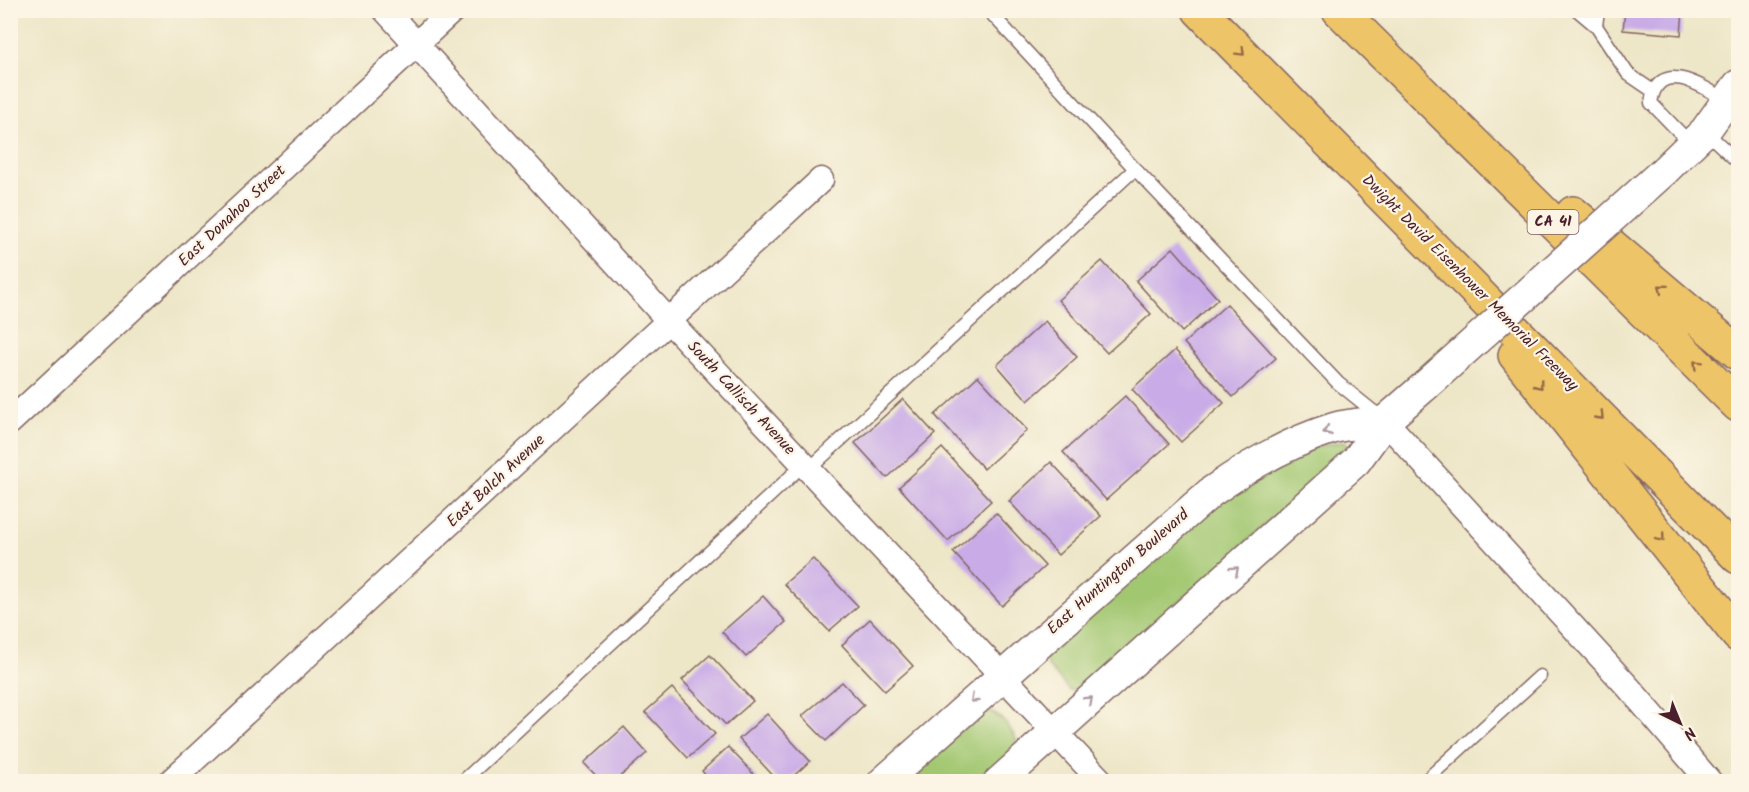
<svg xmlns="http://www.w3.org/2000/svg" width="1749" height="792" font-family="Kalam,sans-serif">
<rect width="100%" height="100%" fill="#fcf5e5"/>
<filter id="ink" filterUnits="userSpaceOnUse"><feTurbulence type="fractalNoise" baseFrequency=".0167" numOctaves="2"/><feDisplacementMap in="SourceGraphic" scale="12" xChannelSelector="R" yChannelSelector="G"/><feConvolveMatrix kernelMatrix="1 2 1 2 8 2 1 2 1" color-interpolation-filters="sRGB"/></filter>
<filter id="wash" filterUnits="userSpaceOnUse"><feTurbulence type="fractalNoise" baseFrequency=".008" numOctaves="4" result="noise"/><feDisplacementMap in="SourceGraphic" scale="24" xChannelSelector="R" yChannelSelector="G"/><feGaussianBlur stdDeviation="1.35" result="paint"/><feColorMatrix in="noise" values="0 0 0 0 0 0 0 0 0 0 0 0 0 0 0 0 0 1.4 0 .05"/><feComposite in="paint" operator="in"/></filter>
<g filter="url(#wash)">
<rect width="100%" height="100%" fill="#ede6c7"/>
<path fill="#a2c771" stroke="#76734e" stroke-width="1.5" d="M1345,441l5,8 -268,241h-13l-22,-25 -2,-9 157,-146 112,-63z
M983,710c15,0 32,22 35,36l-4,7 -32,28 -82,1z"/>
<g id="blocks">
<path fill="#c9ace7" d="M1625,10h58l-2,25 -58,-5z
M1173,248l45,51 -36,33 -46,-51z
M1102,261l49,53 -44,39 -49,-53z
M1227,304l49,54 -43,39 -49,-54z
M1045,321l32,36 -49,44 -31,-36z
M1175,350l49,53 -43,39 -49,-53z
M978,376l49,54 -43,39 -49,-54z
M1125,396l44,48 -63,56 -43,-48z
M903,399l32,35 -48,44 -32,-35z
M942,448l49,53 -43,40 -49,-54z
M1051,462l50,54 -43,39 -49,-54z
M996,513l49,53 -43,40 -49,-54z
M813,559l45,47 -29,25 -45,-47z
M763,596l23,26 -40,35 -24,-25z
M870,619l43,47 -28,25 -43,-46z
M710,655l43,46 -27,24 -44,-45z
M842,682l22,23 -38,36 -24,-25z
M672,688l43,46 -27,24 -43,-46z
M767,714l43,47 -23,21h-8l-40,-43z
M624,727l23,26 -33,29h-12l-18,-19z
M728,747l22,23 10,12h-49l-9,-11z"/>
</g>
</g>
<g filter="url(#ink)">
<use href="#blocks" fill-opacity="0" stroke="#836562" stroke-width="1.5"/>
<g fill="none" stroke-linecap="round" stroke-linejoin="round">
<g stroke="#836562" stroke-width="15">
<path id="service" d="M988,10l147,159
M1577,10l19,16 2,-16
M1596,26l32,48 25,17
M1706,132l32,30
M1691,144l-40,-41c7,-47 53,-16 76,-2
M808,470l327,-301 203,214 41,33
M462,782l341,-317
M1424,782l116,-106"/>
</g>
<g stroke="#836562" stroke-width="27">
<path id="minor" d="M385,10l284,311 433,461
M1385,421l244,267 81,94
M10,422l443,-412
M170,782l651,-602"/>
</g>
<g stroke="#836562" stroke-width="33">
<path id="tertiary" d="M1664,171l41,-40 33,-46
M883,782l328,-290c38,-27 78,-50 123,-64 16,-5 35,-5 51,-7
M999,782l357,-321 29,-40 40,-35"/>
</g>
<g stroke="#836562" stroke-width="36">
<path id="motorway" d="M1199,10l539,547
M1339,10l399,395
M1573,213l165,140
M1515,355l223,280"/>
</g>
<use href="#service" stroke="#fff" stroke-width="12"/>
<use href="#minor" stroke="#fff" stroke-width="24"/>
<use href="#tertiary" stroke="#fff" stroke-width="30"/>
<use href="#motorway" stroke="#eec469" stroke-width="33"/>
<g stroke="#836562" stroke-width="33" stroke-linecap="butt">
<path id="tertiary-bridge" d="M1425,386l239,-215"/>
</g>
<use href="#tertiary-bridge" stroke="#fff" stroke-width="30"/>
</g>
<defs><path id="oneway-chevron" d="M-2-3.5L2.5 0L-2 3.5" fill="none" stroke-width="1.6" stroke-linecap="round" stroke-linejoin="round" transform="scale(1.5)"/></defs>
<g stroke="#946947">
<use href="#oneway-chevron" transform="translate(1241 52) rotate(45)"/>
<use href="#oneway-chevron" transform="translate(1662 288) rotate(-140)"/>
<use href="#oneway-chevron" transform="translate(1697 364) rotate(-135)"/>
<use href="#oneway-chevron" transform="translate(1539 385) rotate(51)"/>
<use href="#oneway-chevron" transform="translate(1600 416) rotate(46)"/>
<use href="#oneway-chevron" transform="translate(1661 538) rotate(51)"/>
</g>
<g stroke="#ae9aa0">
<use href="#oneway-chevron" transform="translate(1327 431) rotate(160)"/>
<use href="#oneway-chevron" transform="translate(1235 570) rotate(-42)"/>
<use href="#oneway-chevron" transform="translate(974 699) rotate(138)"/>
<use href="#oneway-chevron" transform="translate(1089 700) rotate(-42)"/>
</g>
</g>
<g text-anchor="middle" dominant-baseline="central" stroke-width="4.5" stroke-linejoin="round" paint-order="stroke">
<rect fill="#fcf5e5" stroke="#7f5f63" stroke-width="1.5" x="1527.5" y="210" width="51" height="24" rx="4.5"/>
<g font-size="15" font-weight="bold" fill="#4a1f2b">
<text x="1553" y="222">CA 41</text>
</g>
<g font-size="16" fill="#4a1f2b" stroke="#fcf5e5">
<text transform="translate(232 216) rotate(-43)">East Donahoo Street</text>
<text transform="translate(1470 283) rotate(45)">Dwight David Eisenhower Memorial Freeway</text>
<text transform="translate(741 398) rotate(47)">South Callisch Avenue</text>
<text transform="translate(496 481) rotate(-43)">East Balch Avenue</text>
<text transform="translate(1118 572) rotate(-41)">East Huntington Boulevard</text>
</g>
</g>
<rect width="1749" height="792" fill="none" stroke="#fcf5e5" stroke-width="36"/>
<g transform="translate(1680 723) rotate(137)" stroke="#fcf5e5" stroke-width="4.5" paint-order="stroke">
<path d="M0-4.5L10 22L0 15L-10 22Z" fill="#4a1f2b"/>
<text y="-9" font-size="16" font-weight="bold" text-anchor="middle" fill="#4a1f2b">N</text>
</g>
</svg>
